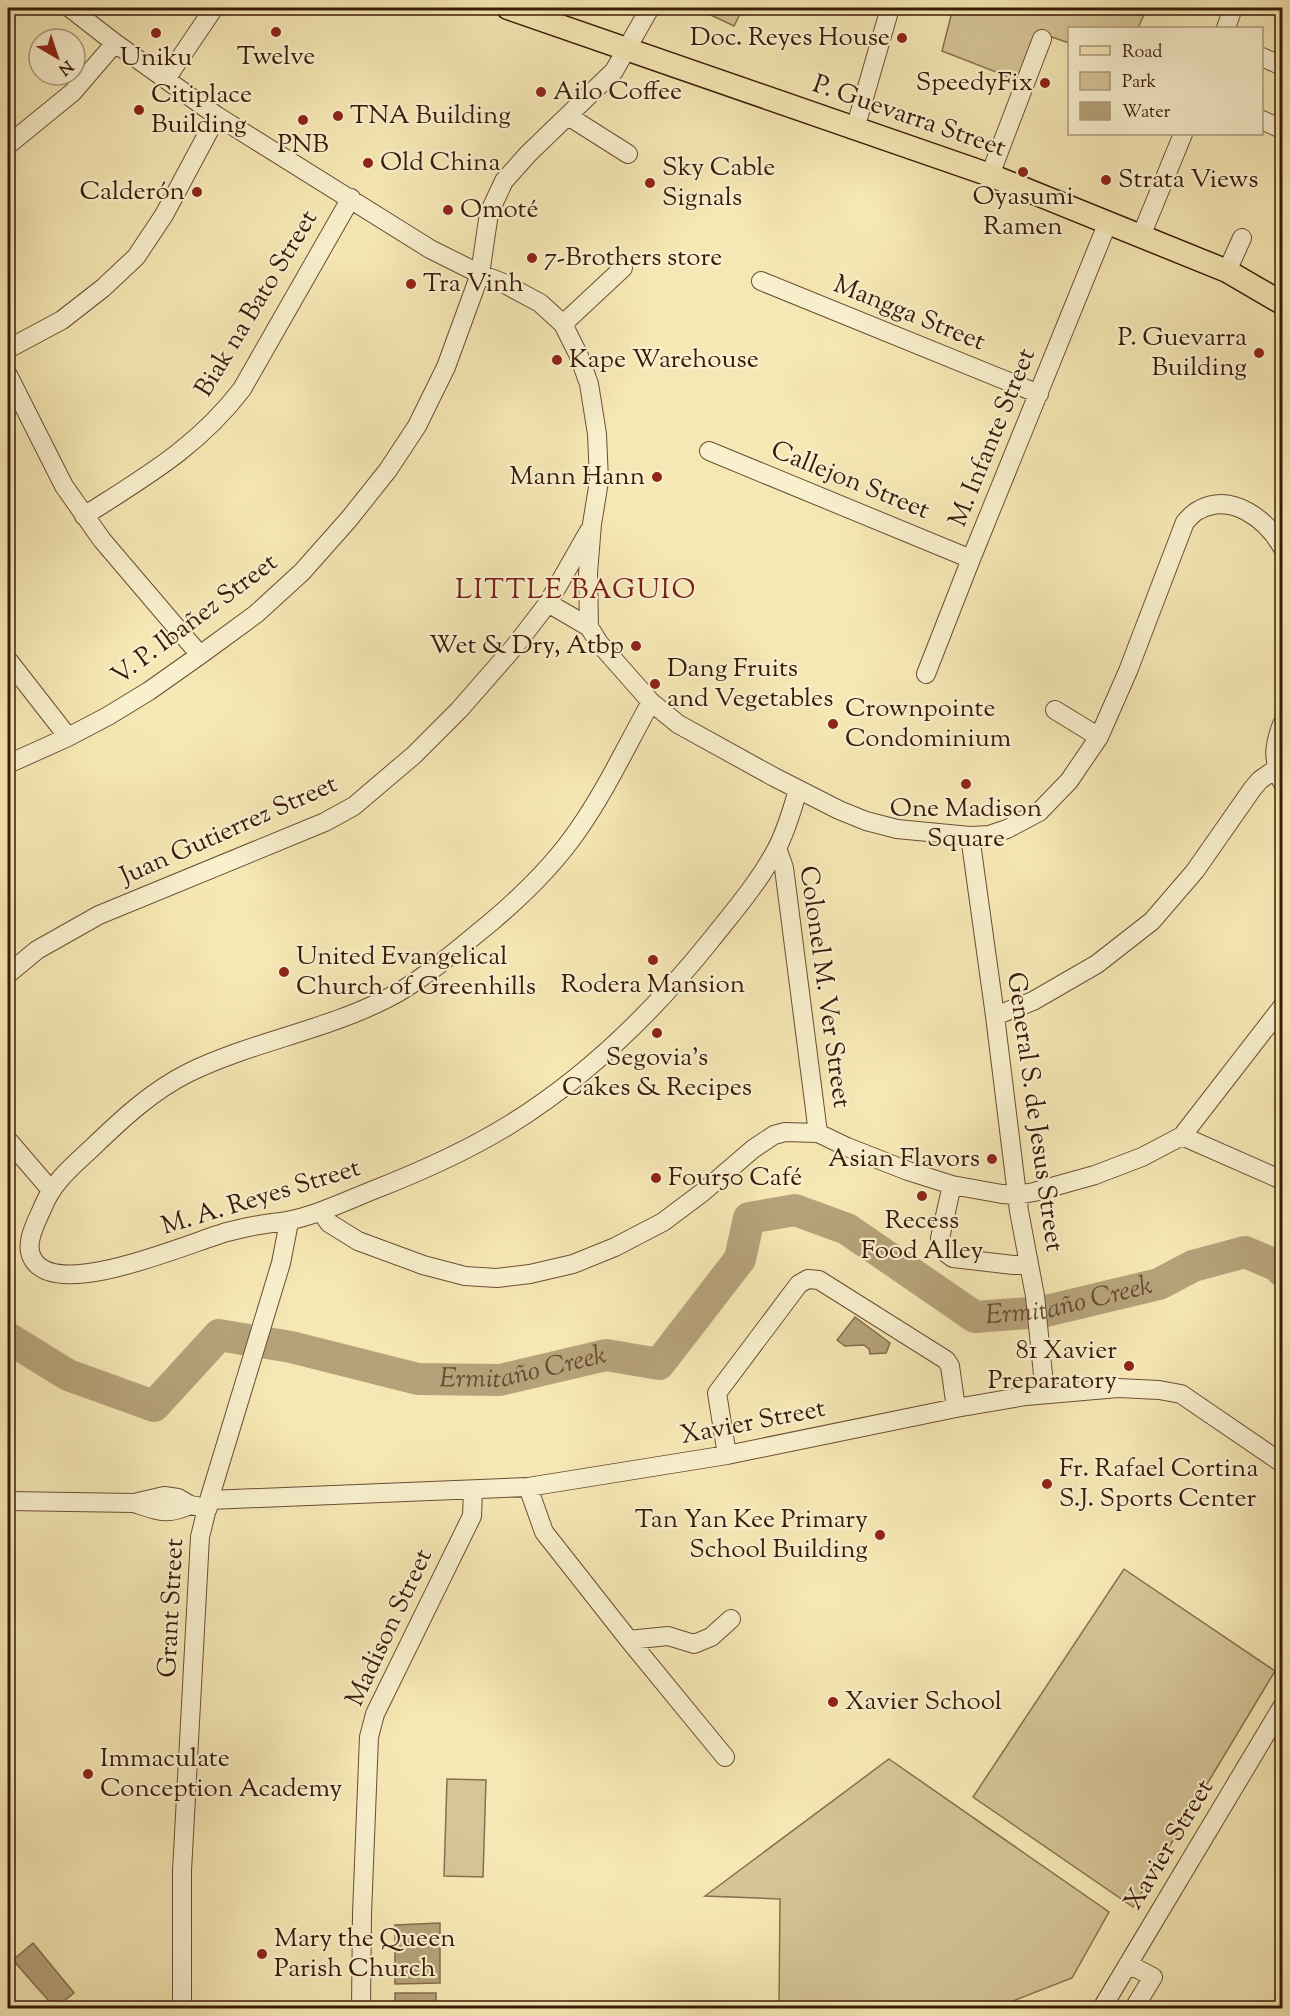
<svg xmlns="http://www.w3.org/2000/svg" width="1290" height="2016" font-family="'Sorts Mill Goudy',serif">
<rect width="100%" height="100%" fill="#f6e8b4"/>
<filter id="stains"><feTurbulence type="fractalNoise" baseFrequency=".00333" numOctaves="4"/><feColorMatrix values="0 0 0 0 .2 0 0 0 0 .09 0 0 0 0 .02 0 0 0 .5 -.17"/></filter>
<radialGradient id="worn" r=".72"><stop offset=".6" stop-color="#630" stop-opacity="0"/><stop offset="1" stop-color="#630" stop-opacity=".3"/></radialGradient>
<path fill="#d6c597" stroke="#887050" stroke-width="1.5" d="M696,8h47l-9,18z
M953,8h194l-9,20h-68l-1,15 -29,-10 -18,49 -80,-31z
M1124,1569l151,102 -142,236 -160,-110z
M889,1759l220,153 -37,66 -77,30h-216l1,-109 -75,-3z
M447,1779l39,1 -3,97 -39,-1z"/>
<path fill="#b6a27a" stroke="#856c4d" stroke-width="1.5" d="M855,1317l35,26 -4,10 -16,1 -1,-5 -5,-4 -19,1 -8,-6z
M440,1923v60l-45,1v-59z
M33,1943l41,50 -19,15 -42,-48z
M395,1993h41v15h-41z"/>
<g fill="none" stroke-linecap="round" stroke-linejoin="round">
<path stroke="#b6a27a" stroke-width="32" id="s1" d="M8,1338l60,37 86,31 65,-71 72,12 127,32 82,1 106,-25 53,9 81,-105 9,-41 46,-8 52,19 128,88 67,-5 117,-28 34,-18 52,-14 33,14 4,5"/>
<g stroke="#6a4e34" stroke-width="20">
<path id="minor" d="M70,8l45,35 102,73 213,133 50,25 21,8 39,21 23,21 16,32 10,28 8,50 2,47 -7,43 -4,49 1,54
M1226,28l7,-20
M1262,57l20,9
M166,79l48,-71
M568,116l60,38
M1262,120l17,8
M855,129l35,-121
M8,145l65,-53 42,-49
M990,175l52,-136
M1141,236l42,-102
M1227,271l15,-33
M761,281l278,113
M563,324l60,-56
M8,349l54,-29 41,-32 33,-31 28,-42 53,-99
M8,375l56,111 38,54 98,115
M709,451l262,108
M84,516c59,-38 114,-69 158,-127l109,-191
M548,603l41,24 10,16 52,59 27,22 96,53 65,33 27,11 31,8 73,7 19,-1 18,-6 32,-17 30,-31 30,-44 29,-66 57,-149c4,-4 9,-10 14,-12 33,-18 68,10 83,37
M8,660l60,77
M926,674l45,-115 137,-337
M651,702c-24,43 -45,88 -73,128 -24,35 -56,66 -88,93 -31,25 -69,59 -104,76 -63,32 -135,43 -198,74 -36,18 -66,46 -94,73 -22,21 -41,35 -52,63 -7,16 -19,37 -8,52 27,39 157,-19 193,-29 15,-4 30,-7 45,-9 36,-3 71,-21 104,-34 46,-18 91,-38 133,-64 78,-48 145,-114 202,-185 23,-29 48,-58 65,-90 10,-18 16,-40 22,-60
M1055,710l44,27
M1282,724c-9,24 -9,34 0,58
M8,764l60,-27 40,-21 41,-25 51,-36 56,-41 46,-42 47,-53 39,-49 29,-44 29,-59 34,-93 9,-61 15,-32 24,-27 86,-83 36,-63
M970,836l25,180 24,195 16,85 10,98
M777,848l7,20 34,265
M8,974l29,-24 62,-35 226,-93 29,-16 60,-51 45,-45 56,-64 33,-43 41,-72
M995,1016l38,-15 64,-37 55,-43 43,-50 58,-83 7,-8 17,-12
M1182,1136l100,44
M8,1140l42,49
M952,1185l-12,53 6,15 7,5 60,7h16
M321,1211l8,12 29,18 65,24 42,11 32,2 33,-4 43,-10 42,-17 48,-25 40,-30 50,-43 21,-14 11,-3 33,1 29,14 61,24 44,14 50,9 15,1 17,-3 61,-17 47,-18 40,-21 100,-129
M727,1455l-10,-62 82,-109 9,-5 11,1 127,80 4,6 6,42
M528,1487l16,45 85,108 96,117
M209,1500l319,-13 199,-32 229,-47 70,-12 92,-8 41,2 22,4 101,69
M8,1501l126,2 30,-7 14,2 12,7 18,3
M134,1503c24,8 32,13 56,2
M629,1640l39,-4 26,8 17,-7 20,-18
M1128,1964l25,13 -19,31
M182,2008v-137l18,-334 9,-37 72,-237 8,-41
M361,2008l1,-94 7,-177 6,-23 97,-198 1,-26
M1102,2008l180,-301"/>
</g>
<g stroke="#3b1a09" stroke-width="25">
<path id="major" d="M508,8l482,167 237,96 55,32"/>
</g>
<use href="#minor" stroke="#f9f0ce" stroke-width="18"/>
<use href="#major" stroke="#f6e8b4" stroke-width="22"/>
</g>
<g fill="#8f2418" stroke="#f9f0ce" stroke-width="2">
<circle cx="276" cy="32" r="6"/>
<circle cx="156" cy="33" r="6"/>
<circle cx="902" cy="38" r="6"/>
<circle cx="1045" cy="83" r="6"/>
<circle cx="541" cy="92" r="6"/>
<circle cx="139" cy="110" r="6"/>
<circle cx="338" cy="116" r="6"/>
<circle cx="303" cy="120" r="6"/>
<circle cx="368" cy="163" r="6"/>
<circle cx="1023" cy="172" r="6"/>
<circle cx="1106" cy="180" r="6"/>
<circle cx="650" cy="183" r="6"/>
<circle cx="197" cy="192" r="6"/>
<circle cx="448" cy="210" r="6"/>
<circle cx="532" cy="258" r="6"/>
<circle cx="411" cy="284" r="6"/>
<circle cx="1259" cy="353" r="6"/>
<circle cx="557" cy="360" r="6"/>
<circle cx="657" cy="477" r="6"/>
<circle cx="636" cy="646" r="6"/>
<circle cx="655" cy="684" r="6"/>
<circle cx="833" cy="724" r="6"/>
<circle cx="966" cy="784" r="6"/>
<circle cx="653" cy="960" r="6"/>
<circle cx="284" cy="972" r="6"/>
<circle cx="657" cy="1033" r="6"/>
<circle cx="992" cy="1159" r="6"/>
<circle cx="656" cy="1178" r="6"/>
<circle cx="922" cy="1196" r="6"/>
<circle cx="1129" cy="1366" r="6"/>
<circle cx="1047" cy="1484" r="6"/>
<circle cx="880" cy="1535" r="6"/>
<circle cx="833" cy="1702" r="6"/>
<circle cx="88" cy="1774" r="6"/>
<circle cx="262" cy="1954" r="6"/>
</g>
<g text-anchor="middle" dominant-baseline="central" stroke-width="4.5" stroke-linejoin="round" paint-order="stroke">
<g font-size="26" fill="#3b1a09" stroke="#f9f0ce" text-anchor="start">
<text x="890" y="38" text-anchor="end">Doc. Reyes House</text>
<text x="276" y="57" text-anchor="middle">Twelve</text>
<text x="156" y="58" text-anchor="middle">Uniku</text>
<text x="1033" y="83" text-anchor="end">SpeedyFix</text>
<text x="553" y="92">Ailo Coffee</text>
<text x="151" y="95">Citiplace<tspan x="151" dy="30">Building</tspan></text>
<text x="350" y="116">TNA Building</text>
<text x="303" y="145" text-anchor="middle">PNB</text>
<text x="380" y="163">Old China</text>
<text x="662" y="168">Sky Cable<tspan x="662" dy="30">Signals</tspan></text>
<text x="1118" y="180">Strata Views</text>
<text x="185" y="192" text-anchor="end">Calderón</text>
<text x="1023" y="197" text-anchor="middle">Oyasumi<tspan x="1023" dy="30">Ramen</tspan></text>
<text x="460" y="210">Omoté</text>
<text x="544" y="258">7-Brothers store</text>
<text x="423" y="284">Tra Vinh</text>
<text x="1247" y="338" text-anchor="end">P. Guevarra<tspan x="1247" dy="30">Building</tspan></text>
<text x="569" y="360">Kape Warehouse</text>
<text x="645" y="477" text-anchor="end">Mann Hann</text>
<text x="624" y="646" text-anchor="end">Wet &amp; Dry, Atbp</text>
<text x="667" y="669">Dang Fruits<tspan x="667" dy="30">and Vegetables</tspan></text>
<text x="845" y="709">Crownpointe<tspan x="845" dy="30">Condominium</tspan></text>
<text x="966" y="809" text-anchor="middle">One Madison<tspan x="966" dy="30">Square</tspan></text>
<text x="296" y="957">United Evangelical<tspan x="296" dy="30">Church of Greenhills</tspan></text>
<text x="653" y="985" text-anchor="middle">Rodera Mansion</text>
<text x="657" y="1058" text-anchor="middle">Segovia's<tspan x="657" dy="30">Cakes &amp; Recipes</tspan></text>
<text x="980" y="1159" text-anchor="end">Asian Flavors</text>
<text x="668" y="1178">Four50 Café</text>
<text x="922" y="1221" text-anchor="middle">Recess<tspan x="922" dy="30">Food Alley</tspan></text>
<text x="1117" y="1351" text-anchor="end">81 Xavier<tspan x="1117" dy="30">Preparatory</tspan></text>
<text x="1059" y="1469">Fr. Rafael Cortina<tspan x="1059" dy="30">S.J. Sports Center</tspan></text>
<text x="868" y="1520" text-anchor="end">Tan Yan Kee Primary<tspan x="868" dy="30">School Building</tspan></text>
<text x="845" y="1702">Xavier School</text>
<text x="100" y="1759">Immaculate<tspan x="100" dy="30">Conception Academy</tspan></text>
<text x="274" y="1939">Mary the Queen<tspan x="274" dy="30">Parish Church</tspan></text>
</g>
<g font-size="26" fill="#3b1a09" stroke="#f9f0ce">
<text transform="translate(909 117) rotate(19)">P. Guevarra Street</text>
<text transform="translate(257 304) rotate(-59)">Biak na Bato Street</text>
<text transform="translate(909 314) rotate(22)">Mangga Street</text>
<text transform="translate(993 438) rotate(-68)">M. Infante Street</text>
<text transform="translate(850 481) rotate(22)">Callejon Street</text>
<text transform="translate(195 620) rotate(-37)">V. P. Ibañez Street</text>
<text transform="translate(229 831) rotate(-24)">Juan Gutierrez Street</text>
<text transform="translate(824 987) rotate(82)">Colonel M. Ver Street</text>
<text transform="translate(1034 1112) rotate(82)">General S. de Jesus Street</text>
<text transform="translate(261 1198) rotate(-17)">M. A. Reyes Street</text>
<text transform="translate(753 1423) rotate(-11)">Xavier Street</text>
<text transform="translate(172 1608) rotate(-87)">Grant Street</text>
<text transform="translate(390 1628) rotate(-65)">Madison Street</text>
<text transform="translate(1170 1845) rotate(-59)">Xavier Street</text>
</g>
<g font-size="27" font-style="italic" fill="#664a31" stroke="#f9f0ce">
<text stroke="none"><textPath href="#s1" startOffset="1234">Ermitaño Creek</textPath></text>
<text stroke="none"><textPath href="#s1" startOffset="568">Ermitaño Creek</textPath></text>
</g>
<g font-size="28" letter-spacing="1.5" fill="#7a1f14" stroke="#f9f0ce">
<text x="576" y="591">LITTLE BAGUIO</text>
</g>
</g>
<rect width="1290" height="2016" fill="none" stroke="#f6e8b4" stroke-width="30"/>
<rect x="9" y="9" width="1272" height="1998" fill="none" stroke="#3b1a09" stroke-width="3"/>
<rect x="15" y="15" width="1260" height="1986" fill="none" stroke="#3b1a09" stroke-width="1.5"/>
<rect x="1068" y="27" width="195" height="108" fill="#f9f0ce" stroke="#ad9a7f" stroke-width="1.5"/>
<rect x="1080" y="46" width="30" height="9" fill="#f6e8b4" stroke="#ad9a7f" stroke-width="1.5"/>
<text x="1122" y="57" font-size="18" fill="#3b1a09">Road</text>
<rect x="1080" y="72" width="30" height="18" fill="#d6c597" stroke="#ad9a7f" stroke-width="1.5"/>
<text x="1122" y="87" font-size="18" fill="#3b1a09">Park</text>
<rect x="1080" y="102" width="30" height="18" fill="#b6a27a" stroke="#ad9a7f" stroke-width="1.5"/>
<text x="1122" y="117" font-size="18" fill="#3b1a09">Water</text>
<g transform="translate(57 57) rotate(141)"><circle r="28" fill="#f9f0ce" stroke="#ad9a7f" stroke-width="1.5"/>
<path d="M0-4.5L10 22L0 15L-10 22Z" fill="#8f2418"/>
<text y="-9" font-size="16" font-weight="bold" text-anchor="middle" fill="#3b1a09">N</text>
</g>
<rect width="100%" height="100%" filter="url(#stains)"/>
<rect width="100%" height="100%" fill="url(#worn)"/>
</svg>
